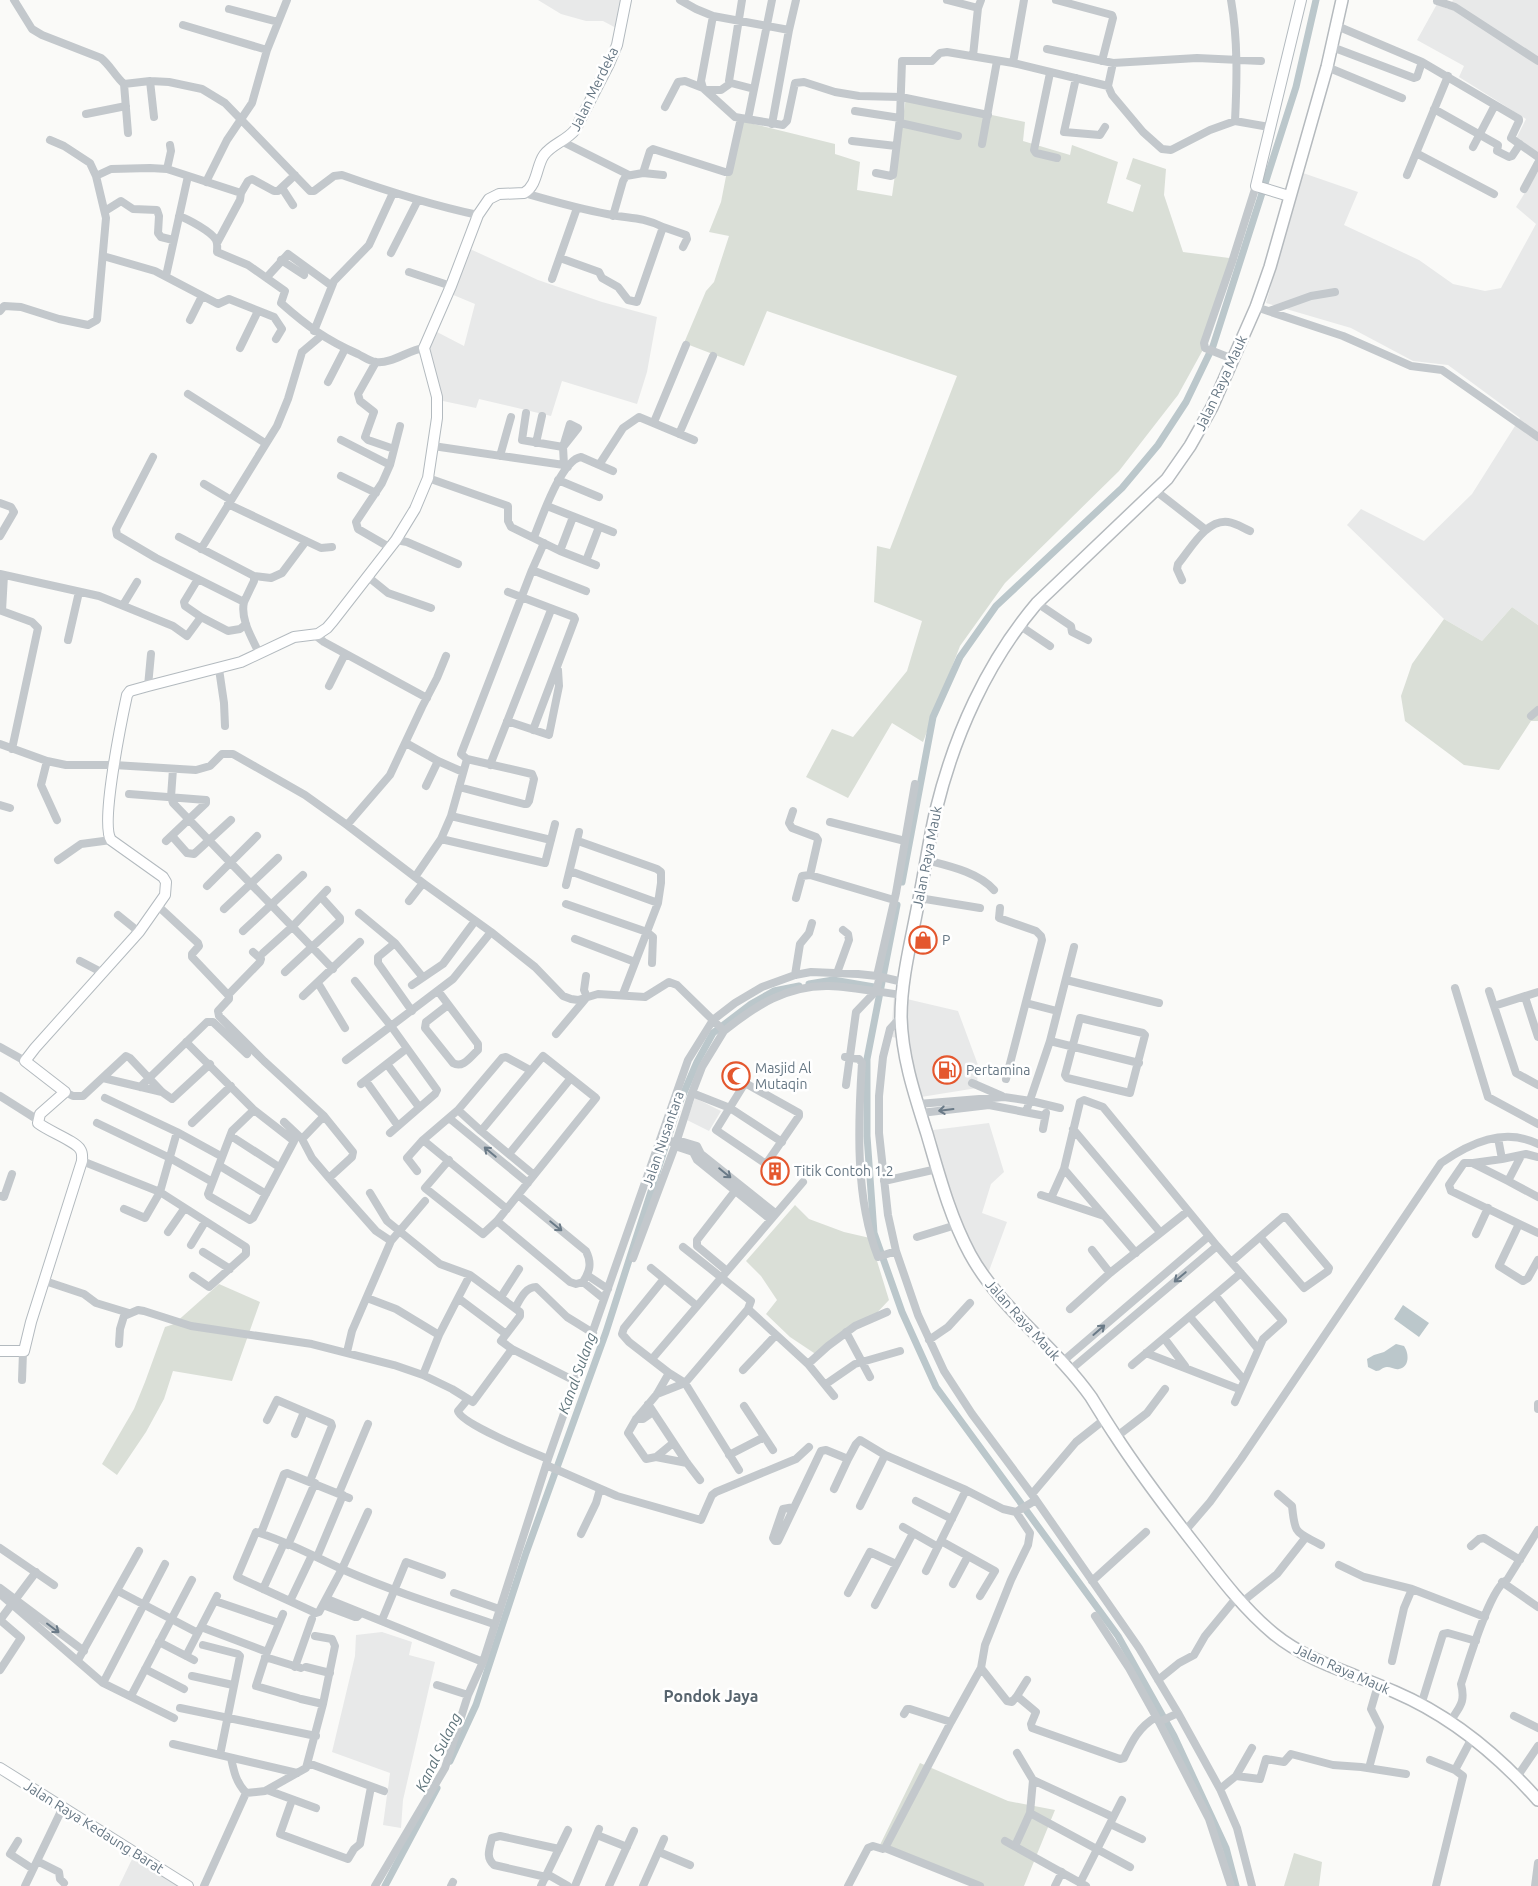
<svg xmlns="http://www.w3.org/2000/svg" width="1538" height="1886" font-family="Ubuntu,sans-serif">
<rect width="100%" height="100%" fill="#fafaf8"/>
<path fill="#e8e9e9" d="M538,0h90l-10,29 -15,-8h-17l-25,-7z
M1453,0h85v154l-22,-15 10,-20 -67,-42 5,-11 -47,-26 20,-36 11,5z
M1538,172v453l-26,-18 -30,34 -38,-22 -97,-94 14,-16 63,32 48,-47 48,-76 -72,-53 -35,-4 -62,-33 -85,-25 37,-130 55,19 -14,33 75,35 34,24 32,7 16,-3 35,-64 -20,-17z
M470,249l68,31 64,22 55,15 -10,55 -10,32 -75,-23 -11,35 -72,-17 -3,9 -33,-7 -14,-51 8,-18 27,14 11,-42 -24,-10z
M894,996l64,15 20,54 -1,23 -56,9 12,33 56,-7 15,49 -13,12 -9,29 25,9 -21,57 -23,-36 -64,-205 -8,-1z
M695,1098l26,13 -12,20 -22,-11z
M382,1632l30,10 -3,13 26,7 -32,138 -2,28 -18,-3 7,-52 -58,-21 23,-96 1,-21z
M133,1857l45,29h-59z"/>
<path fill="#dadfd7" d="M906,97l119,25 -2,19 47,14 2,-10 46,17 -11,41 26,9 8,-27 -15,-6 7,-21 33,11 -2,26 19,57 54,7 -32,87 -27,49 -59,76 -114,112 -45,63 -37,96 -31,-19 -44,75 -42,-21 26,-48 21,8 54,-66 15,-50 -48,-19 3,-56 13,3 67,-173 -190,-65 -23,55 -60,-23 22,-52 8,-9 15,-46 -20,-4 12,-30 16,-82 98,24v10l25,8 -3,28 35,6z
M1512,607l26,18v96h-7l-32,49 -35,-5 -59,-44 -4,-25 11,-32 32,-45 38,22z
M795,1205l14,14 35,13 26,6 19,62 -16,17 -56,38 -27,-18 -24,-23 11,-14 -16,-24 -15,-15z
M219,1284l41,18 -28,79 -59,-10 -9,28 -18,33 -29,43 -15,-11 32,-55 11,-27 20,-55 9,-3z
M920,1763l88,38 47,9 -31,76h-52l-93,-39z
M1294,1853l28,9 -3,24h-35z"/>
<path fill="#bbc7cb" d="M1403,1305l26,18 -10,14 -25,-18z
M1396,1344l8,2c5,7 6,21 -5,23 -4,1 -8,-2 -12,-2 -5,0 -6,4 -11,4l-8,-4 -1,-8 7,-4 10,-3z"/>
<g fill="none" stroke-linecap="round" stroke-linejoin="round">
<path stroke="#bbc7cb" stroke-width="7" d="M902,882l31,-165 27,-60 36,-51 126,-118 36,-43 28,-43 27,-56 83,-259 20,-87
M897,905l-30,154v77l7,97 28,79 34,75 182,249 56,100 52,112 10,38
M809,984l24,-4 47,8
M450,1761l26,-56 50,-152 80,-221 73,-228 18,-42 16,-29 38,-29 23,-13 25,-5
M385,1886l52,-98"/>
<g stroke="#b3babf" stroke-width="12">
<path id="secondary" d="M1289,196l-33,-10 45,-186
M0,1351h24l7,-29 51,-161c0,-4 1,-8 -2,-12 -5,-8 -32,-18 -42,-26l2,-9 25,-22 -40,-31 10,-13 104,-116 26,-37 1,-13 -3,-5 -52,-37c-11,-16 11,-122 16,-145l3,-4 18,-5 93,-24 53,-25 24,-3 9,-6 6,-7 63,-81 19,-31 13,-31 9,-60v-21l-13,-49 27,-62 27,-71 11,-16 10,-5 25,-1c14,-8 12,-27 20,-38 8,-11 22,-14 31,-25l34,-66 8,-19 9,-45
M0,1768l188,118"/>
</g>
<g stroke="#b5babe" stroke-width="14">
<path id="primary" d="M1342,0l-15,67 -57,200 -14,40 -44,100 -22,39 -23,33 -130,124c-50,59 -83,133 -101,207 -7,30 -11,60 -17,89 -7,39 -18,79 -18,118 1,41 14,79 26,117 12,41 23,83 43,120 30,55 85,92 121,143 8,13 16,26 24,38 26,40 55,78 84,115 23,30 46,60 75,84 34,28 81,40 121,58 56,24 103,63 143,108"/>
</g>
<path stroke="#c3c8cc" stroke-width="8" d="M14,0l18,29 10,6 59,23c9,7 14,18 23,26l26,-3 19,1 33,7 23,14 85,88h4l20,-15 8,-1c45,16 89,30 136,40
M680,0l16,9 17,7 76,14
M742,0l-13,81 2,2 23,6
M947,0l31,8
M1056,0l56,15 1,3 -11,43
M1231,0c7,40 6,80 4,121
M1437,1l18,6 83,54
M229,9l49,13
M713,16l-12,65 2,7 32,29 48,8 4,-4 8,-38 9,-1 31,10 24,4 42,1 87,18
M183,25l84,25
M1337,26l85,36 97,57v2l-8,17 27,19
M1332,47l82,31 3,-1 5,-15
M1047,49l66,14 84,-5 64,3
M973,56l5,-48 3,-8
M1013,63l11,-63
M1113,63l-5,23 4,9 31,37 19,17 9,1 39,-20 25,-9 34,6
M1327,67l75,31
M1050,73l-16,77 2,3 21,5
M1076,78l-12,54 36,3 5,-8
M150,81l4,36
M124,84l4,49
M707,90h14l10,-7
M665,107l13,-25 7,-1 18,7
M1434,109l64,36 -1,6 12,6 3,-1 8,-12
M855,111l45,7
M86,114l40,-8
M748,119l24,-119
M900,123l58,13
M772,124l17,-94 7,-30
M852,141l44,5
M563,142l66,33
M982,144l15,-83
M1473,147l22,-42
M1416,153l78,41
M167,169l4,-18 -1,-6
M643,173l7,-22 3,-2 72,23h4l12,-54
M876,173l15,3 2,-1 7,-57 2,-57h30l8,-8 7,-1 66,11 95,23
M1407,175l41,-99
M96,176l15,-7 39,-1 17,1 74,24 7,-12 4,-2 22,12h4l17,-16
M206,182l21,-42 25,-37 15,-53 20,-50
M282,188l11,17
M1524,189l14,-26
M524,193c28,8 55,16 83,21 22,5 33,2 56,13l-26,75 -9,-2 -10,-13 -16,-9 -3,-6 -39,-14
M105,211l16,-10 12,8 24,1 2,6 -1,17 3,4 12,3
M179,216c9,3 33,16 37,24 2,4 1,8 1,12l31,13 37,26 -4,12c26,23 45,37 77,51 6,3 13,8 18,8 16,2 32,-12 48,-14
M613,216l10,-35 3,-5 17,-3 20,2
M663,227l23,8 1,4 -4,8
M217,243l23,-43 1,-7
M391,253l27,-53
M103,256l52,15 63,33 11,-5 45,18 8,12 -6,10
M281,260l23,15
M409,272l42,14
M166,276l22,-100
M267,277l21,-23 44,32
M552,279l25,-71
M1256,307l87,29 68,30 31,4 96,67
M0,311l4,-5 17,1 38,12 29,6 9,-5 9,-102 -10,-42 -6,-13 -26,-17 -14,-6
M1269,311l42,-15 24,-4
M190,320l12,-24
M314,331l20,-50 35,-36 24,-52
M240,348l18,-37
M1233,359l-28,-11 -1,-5 28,-81 24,-76
M376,362l-18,32 2,7 14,11 -9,25 3,3 26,9
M328,382l17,-33
M188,394l77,49
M526,413l-4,27 41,7 1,18 4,2
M654,422l32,-77
M570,424l8,4 -15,19z
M679,434l34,-78
M341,440l49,25
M536,443l6,-27
M433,446l131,19
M500,456l11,-39
M153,457l-37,72 1,6 39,23 88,44c-4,17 8,36 15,51
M599,465l24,-37 16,-11 55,23
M341,476l35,17
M428,478l80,28v15l3,6 49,24 36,14
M558,480l41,17
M204,484l27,16
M1156,491l50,39
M0,503l11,4 3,5 -14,24
M228,504l93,44 11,-1
M547,506l66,26
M179,537l75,39v5l-10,21
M534,537c7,-17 27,-77 47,-80l32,14
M396,540l11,2 51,22
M389,547l-31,-18 -2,-7 26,-39 8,-18 10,-39
M201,549l76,-123 11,-27 14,-47 19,-16
M560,551l13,-34
M586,561l13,-34
M532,570l54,21
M0,574l99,22 74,30 14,10 14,-19 27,14 12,-2 6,-5
M4,575l-2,36 30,11 6,6 -26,121
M254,576l17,2 11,-5 24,-32
M367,576l21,17 43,15
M198,579l-14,23 1,4 16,11
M1182,580l-5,-11 1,-5c12,-14 28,-45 50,-42 8,1 15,6 22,9
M508,592l66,25 1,2 -42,111
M1037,603l34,23 1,6 16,8
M123,605l14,-23
M1019,625l31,21
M315,635l9,7 103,56
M68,640l11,-48
M219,669l5,34 1,23
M148,686l3,-32
M329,686l16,-32
M1531,716l7,-6
M507,721l42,14 10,-49 -1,-16
M406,743l32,18 25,11
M0,744l47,17 19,4h48l82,5 14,-4 12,-12h11l72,41 42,30 76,58 68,49 44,35 28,29 8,3 7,1 20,-6 47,3 24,-15 8,3 47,46 -22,36 -10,26 -17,53 -42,112
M47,761l-6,24 16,35
M490,765l61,-155
M173,769l-2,28 2,6 160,166
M426,786l12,-25
M459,787l65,17h3l2,-3 5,-22 -2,-5 -65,-15 -6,-5 71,-184 12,-27
M129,794l77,6v3l-40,38
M0,805l10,3
M793,811l-4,12 3,5 24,9 2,3 -8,35 84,25
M451,816l100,24
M830,822l75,19
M347,825l43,-50 32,-68 15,-29 9,-22
M172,836l15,17 7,1 37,-34
M441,839l10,-23 16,-57
M578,841l79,28 4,3v11l-3,20 -35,91
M58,860l23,-16 30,-4
M926,860c23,6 52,12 68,30
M570,871l88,32
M415,877l26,-38 104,24 10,-39
M566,885l13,-53
M207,886l50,-50
M796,898l6,-22 8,-1
M919,898l61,10
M409,901l14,-18
M566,904l81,28 6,5 -1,26
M158,906l40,37 1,3 -7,8v3l37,39v3l-11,12 1,5 45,45 60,55 29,36 -1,5 -23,21
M1000,908l-1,10 37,13 5,5 1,4 -36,139
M224,909l54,-51
M359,913l36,30 26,32
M118,915l21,17
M243,931l60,-56
M575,939l60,23
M395,943l-17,14v6l34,48
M263,953l29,-26 35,-37
M80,961l23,12
M285,972l55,-51v-3l-19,-21
M837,973l12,-33 -1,-6 -5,-4
M795,975l5,-31 9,-11 3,-10
M1066,980l93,23
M318,983l27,45
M412,985l31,-21 32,-43
M1455,988l33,109 50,27
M438,991l40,53v6c-7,6 -15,19 -25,13l-28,-35 1,-6 22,-17
M1489,991l27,82 22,12
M228,995l32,-33 1,-3 -8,-7
M303,996l57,-54
M1525,997l13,40
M1026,1003l31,8
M1494,1006l44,-14
M901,1017l-11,12 -7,28 -4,39v37l9,82 8,36 22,64 26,56 28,43 64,86 103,148 39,65 42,76 17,39 15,58
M1080,1018l63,15 2,2 -15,58 -63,-15 -2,-3z
M724,1031c31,-25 63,-46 105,-45 24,1 49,6 73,9
M556,1034l31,-37 -3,-7 2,-14
M1050,1041l89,22
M186,1042l68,68 40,31 -41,77 -3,2 -41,-24 -1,-2 24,-63 22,-21
M0,1047l25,14
M845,1057l14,2 3,4c-4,61 -7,136 16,194l18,-6
M346,1060l45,-34 -36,-45
M387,1064l32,43
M103,1078l59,14
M366,1081l32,45
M745,1083l54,30v3l-33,48 -50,-34z
M972,1083l30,13
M361,1084l45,-35
M846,1085l10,-73 20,-21 3,-11 -2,-4 19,-83 19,-109
M140,1087l67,-65h6l34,32
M65,1092l8,4h10l43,-40 4,2 32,34 10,7 38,-35
M692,1093l38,15 52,34
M0,1096l38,24
M105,1098l72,34
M918,1104l86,-7 27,4 29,7
M458,1110l23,21 53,44
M1026,1112l24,-71 24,-94
M921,1113l68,-8 56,11
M324,1116l-22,23 10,19 17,20 47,53 15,10
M449,1118l79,65
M284,1122l18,17
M97,1123l73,35 39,22
M192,1123l39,-37
M1043,1129l3,-16
M1073,1129l87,103
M390,1133l45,-39 2,-4 -46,-64 62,-47 38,-47
M231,1136l48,31
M1498,1138l4,21
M661,1139l11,3 5,-2 20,6 4,8 74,59
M423,1140l35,-30 44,-52 4,-1 24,13
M673,1143l2,3 18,6 4,8 73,59
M509,1154l62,-76
M1521,1156l-13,25 30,16
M1538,1157l-12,-3 -24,5 -29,4h-9l-15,22 2,6 87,42
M449,1160l-24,28 58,46 14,-13 99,-123 -53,-42 -62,75
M82,1161l78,31 86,55v7l-37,33 -16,-11
M1474,1164l34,17
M220,1166l46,28
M1064,1169l72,84
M417,1171l-10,-13 16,-18 84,69
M884,1181l53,-12
M370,1193l17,28 53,43 30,11 50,37v4l-19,25 11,8 63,32
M1041,1195l63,21
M0,1196l4,1 8,-23
M1051,1198l13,-29 16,-67 4,-2 19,7 114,139 66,75 -20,18 -28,63
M124,1209l21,9 15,-26 17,-60 42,23
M497,1221l73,61 6,2 7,-2c7,-11 9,-19 3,-31l-68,-56
M1519,1224l-20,42 24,15 5,-3 10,-18
M168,1232l16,-23
M1476,1234l12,-26
M917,1237l39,-12
M191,1245l14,-23
M683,1247l68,54 -3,8 60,55 26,32
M1092,1250l18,23
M203,1252l27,17
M1231,1262l52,-45h3l43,51 -1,3 -24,17 -43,-50
M651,1268l46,38
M727,1271l-30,-25v-6l38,-49
M470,1275l-12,23 48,36
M587,1275l21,14
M663,1280l-39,48 -2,6 7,8 40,31 16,10 54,87
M45,1281l39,13 12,9 33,10
M583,1282l21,17
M1215,1295l43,54
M501,1297l18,-28
M367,1298l29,11 43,26 -16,40
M515,1308c5,-8 10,-21 21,-21l31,30 26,16
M1070,1309l40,-36 78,-62
M1190,1317l54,63
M846,1332l24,45
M439,1335l19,-37
M1164,1338l21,28
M929,1340l19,-13 22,-24
M119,1344l1,-15 4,-13 14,-6 6,1 47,15 121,18 82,21 29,10 29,14 21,13 39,-53
M347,1352l5,-21 39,-90 34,-40
M1146,1353l93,36
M652,1359l151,-177
M1062,1362l147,-126
M808,1364l20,-18 27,-20 32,-14
M1132,1365l109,-92
M743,1370l33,-35
M1069,1371l148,-125
M669,1373l-12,21 -21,25 -8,14 18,26 10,-2 17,-14
M22,1380l1,-28
M826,1384l29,-20 45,-13
M657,1394l28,-11 63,-74
M468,1399l-10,12c2,12 75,42 90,48
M648,1404l39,59 13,17
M1538,1404v5
M744,1406l29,44
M636,1419h7l10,-7
M267,1420l10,-20 54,23 1,3 -22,55
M295,1434l9,-22
M1116,1437l31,-24 18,-24
M729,1455l35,-18
M656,1457l31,6
M546,1465l71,31 84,24 11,-25 4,-3 80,-33 13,-12
M834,1489l14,-30
M339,1493l29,-69
M1032,1494l44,-52 29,-23
M1278,1494l14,12c3,30 4,25 29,39
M916,1501l36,18
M860,1506l25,-51
M794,1507l-11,2 -10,29 2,3h3l1,-2 42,-88 5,-1 22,9 8,-15 4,-4 25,15 81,35 37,19 13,3 20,-12
M368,1512l-26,57 -23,43 -3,1 -79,-36 19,-45c31,9 59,25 88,38 48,21 99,37 150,54
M903,1527l35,20
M1185,1531l25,-29 31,-43 200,-296c29,-20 63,-36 97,-19
M261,1533l23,-59 3,-1 62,25
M581,1534l15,-31 4,-14
M941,1541l54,30 -15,25
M288,1545l27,-62
M1471,1546l8,-7 5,-1 36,22
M0,1548l54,37
M317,1557l26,-62
M1339,1565l25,12 48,12 73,28
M926,1571l40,-81
M1092,1581l54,-49
M1502,1582l36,25
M953,1584l15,-28
M0,1588l84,63
M263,1589l21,-46
M118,1591l80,42
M454,1593l45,16
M848,1593l22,-41 26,12
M0,1594l103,89 71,35
M327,1599l156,63
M215,1601l64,22
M290,1601l22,-46
M1242,1602l35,-28 29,-37
M323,1605l32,12h2l4,-4
M875,1605l38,-72
M283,1614l-16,38 -11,34 42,12
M1095,1616l34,52 30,54 50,97 22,67
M0,1620l21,18 -21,32
M0,1620l36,-48
M382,1620l24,-58 36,13
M201,1627l66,25
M159,1642l35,18
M203,1645l35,9 2,2 -20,99
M186,1656l31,-60
M265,1657l36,11
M78,1660l61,-109
M1392,1661l12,-53 8,-19
M295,1667l17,-48
M306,1667l24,6
M981,1668l4,-23 26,-65 17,-35 2,-12 -14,-21
M145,1669l39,20
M192,1676l41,9
M1158,1680l21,-17 15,-8 11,-19 32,-39
M103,1683l62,-119
M437,1685l31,10
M131,1696l61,-116
M1017,1696l19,16 -5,12 1,4 88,31 4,-1c8,-17 15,-31 32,-41
M301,1699l22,5
M1421,1705l22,-71 5,-1 28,8
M180,1708l136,28
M904,1714l3,-5h3l41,13
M1514,1716l24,12
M1159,1722l19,-9
M1450,1722c9,-15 16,-19 11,-38 7,-20 29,-97 46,-104l31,-50
M173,1744l124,29
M231,1758c3,14 5,24 15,35l19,-2 41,-23 17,-64 12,-58 -3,-7 -17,-3
M1430,1760l25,10 8,6 -27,110
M308,1763l76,28
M1369,1768l11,-41 -9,-18 7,-24
M1455,1770l17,-32
M1236,1776l24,3 6,-20 18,3 7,-8 42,11 28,2 45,7
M1517,1777l21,-31
M1033,1780l80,37
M1220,1789l16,-13 16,-28
M267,1790l49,18
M292,1800l-12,34 68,25 6,-10 6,-5 11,-57
M1030,1813l100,54
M1110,1824l32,15
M597,1835l30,12
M18,1841l-8,13 23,15
M1005,1841l81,45
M1015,1846l15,-33 3,-33 -16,-27
M885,1848l95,38
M659,1852l31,13
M37,1861l22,11 1,7 4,4
M547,1874l21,12
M546,1877l-52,-12c-9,-8 -4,-17 -2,-27l8,-2 59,13
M1080,1883l42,-83
M25,1886l38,-79
M204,1886l42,-93
M375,1886l70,-118 23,-73 15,-33 65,-203 140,-399 25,-40 22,-17 27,-16 33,-12 16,-3 47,2 19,2 26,6
M451,1886l2,-4
M541,1886l27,-56
M575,1886l24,-57
M609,1886l25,-55
M643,1886l21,-47
M848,1886l20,-38 5,-2 10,3 2,-1 66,-126 30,-54 26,33 5,1 5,-6 10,-16
M1055,1886l7,-14
M1535,1886l3,-23"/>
<use href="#secondary" stroke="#fff" stroke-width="10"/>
<use href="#primary" stroke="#fff" stroke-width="11"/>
</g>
<defs><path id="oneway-shaft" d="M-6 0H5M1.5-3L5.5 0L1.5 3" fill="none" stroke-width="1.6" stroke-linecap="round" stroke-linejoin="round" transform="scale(1.25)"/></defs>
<g stroke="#6a7a87">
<use href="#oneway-shaft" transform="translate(946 1110) rotate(173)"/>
<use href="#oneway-shaft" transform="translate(490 1152) rotate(-140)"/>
<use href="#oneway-shaft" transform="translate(725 1173) rotate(39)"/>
<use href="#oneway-shaft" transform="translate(556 1226) rotate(39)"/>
<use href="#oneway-shaft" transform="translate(1180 1277) rotate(140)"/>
<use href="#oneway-shaft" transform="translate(1099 1330) rotate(-41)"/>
<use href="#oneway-shaft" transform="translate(53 1628) rotate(37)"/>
</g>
<defs>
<g id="shop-ring" transform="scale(1.4375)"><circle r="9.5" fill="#fff" stroke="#e4572e" stroke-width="1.5"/><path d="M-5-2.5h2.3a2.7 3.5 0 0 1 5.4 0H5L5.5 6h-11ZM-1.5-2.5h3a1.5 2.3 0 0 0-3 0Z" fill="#e4572e"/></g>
<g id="fuel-ring" transform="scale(1.4375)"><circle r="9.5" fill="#fff" stroke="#e4572e" stroke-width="1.5"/><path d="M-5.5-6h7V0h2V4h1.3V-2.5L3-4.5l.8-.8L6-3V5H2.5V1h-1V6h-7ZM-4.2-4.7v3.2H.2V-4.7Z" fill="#e4572e"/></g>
<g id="mosque-ring" transform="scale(1.4375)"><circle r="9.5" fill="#fff" stroke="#e4572e" stroke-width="1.5"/><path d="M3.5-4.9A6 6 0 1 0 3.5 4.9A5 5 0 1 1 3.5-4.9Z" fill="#e4572e"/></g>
<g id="building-ring" transform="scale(1.4375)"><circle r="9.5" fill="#fff" stroke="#e4572e" stroke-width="1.5"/><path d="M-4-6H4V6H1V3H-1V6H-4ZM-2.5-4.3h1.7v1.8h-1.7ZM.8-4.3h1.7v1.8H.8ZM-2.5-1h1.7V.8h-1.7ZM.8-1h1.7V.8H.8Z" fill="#e4572e"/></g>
</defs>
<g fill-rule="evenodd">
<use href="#shop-ring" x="923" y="940"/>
<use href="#fuel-ring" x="947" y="1070"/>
<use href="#mosque-ring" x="736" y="1076"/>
<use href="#building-ring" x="775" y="1171"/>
</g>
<g text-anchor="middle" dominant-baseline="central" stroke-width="5" stroke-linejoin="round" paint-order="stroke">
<g font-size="14" fill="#657683" stroke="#fff">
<text transform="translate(594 89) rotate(-64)">Jalan Merdeka</text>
<text transform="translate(1221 383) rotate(-65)">Jalan Raya Mauk</text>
<text transform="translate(927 857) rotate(-79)">Jalan Raya Mauk</text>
<text transform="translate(663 1139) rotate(-71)">Jalan Nusantara</text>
<text transform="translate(1023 1320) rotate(48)">Jalan Raya Mauk</text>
<text transform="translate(1342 1669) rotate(24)">Jalan Raya Mauk</text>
<text transform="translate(94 1827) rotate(32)">Jalan Raya Kedaung Barat</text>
</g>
<g font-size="14" fill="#657683" stroke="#fff" text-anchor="start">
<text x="942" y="940">P</text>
<text x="755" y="1068">Masjid Al<tspan x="755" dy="16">Mutaqin</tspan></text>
<text x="966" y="1070">Pertamina</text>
<text x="794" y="1171">Titik Contoh 1.2</text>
</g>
<g font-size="15" font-style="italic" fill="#60757c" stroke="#fff">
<text transform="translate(577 1373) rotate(-70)">Kanal Sulang</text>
<text transform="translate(438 1752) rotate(-64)">Kanal Sulang</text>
</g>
<g font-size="16" font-weight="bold" fill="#57646e" stroke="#fff">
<text x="711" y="1696">Pondok Jaya</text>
</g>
</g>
</svg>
